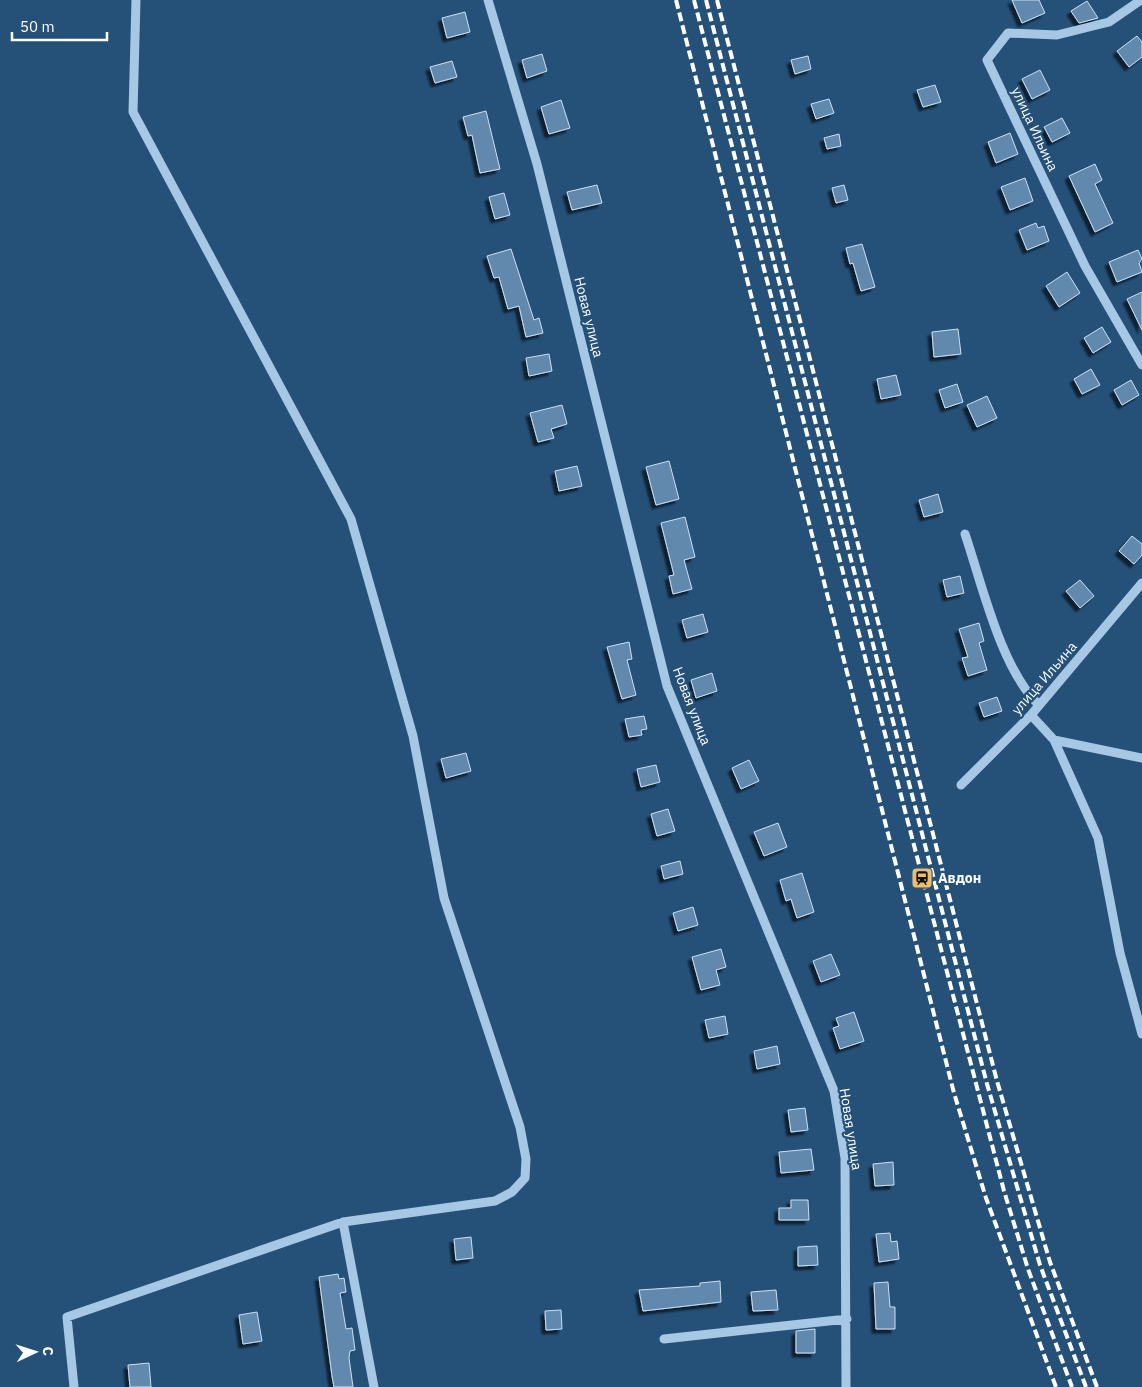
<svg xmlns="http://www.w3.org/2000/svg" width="1142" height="1387" font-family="'IBM Plex Sans',sans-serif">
<defs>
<filter id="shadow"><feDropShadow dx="-4" dy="4" stdDeviation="1" flood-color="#0009"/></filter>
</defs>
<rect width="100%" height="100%" fill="#255179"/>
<path fill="#6189ad" stroke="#cae0f3" filter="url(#shadow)" d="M1012,0h27l6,13 -23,10z
M1087,1l11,17 -19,5 -8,-12z
M465,12l5,20 -23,6 -5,-20z
M1137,36l5,6v15l-13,10 -12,-16z
M542,54l5,17 -20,7 -5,-18z
M808,56l3,13 -16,5 -4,-14z
M452,61l5,16 -22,6 -5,-16z
M1040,70l10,20 -18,9 -10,-20z
M935,85l6,17 -18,5 -6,-17z
M829,99l5,14 -18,6 -5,-15z
M561,100l9,28 -21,6 -8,-27z
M486,111l14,58 -20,4 -8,-38 -4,1 -5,-19z
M1062,118l8,15 -18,9 -8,-15z
M1010,133l8,21 -22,9 -8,-21z
M839,134l2,12 -14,3 -3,-11z
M1095,164l7,16 -7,4 18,39 -18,9 -26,-56z
M1025,178l8,23 -23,9 -9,-23z
M597,185l5,18 -30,7 -5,-18z
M844,185l4,15 -12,3 -4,-15z
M504,193l6,22 -15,4 -6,-22z
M1036,223l2,5 6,-2 5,15 -22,9 -8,-20z
M862,244l13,43 -14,4 -8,-28 -3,1 -4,-16z
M511,249l23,71 5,-2 4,15 -17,4 -7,-31 -11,3 -9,-32 -5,1 -7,-22z
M1138,250l4,9 -3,4 3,9 -25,10 -8,-20z
M1067,272l13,21 -21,14 -13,-21z
M1142,292v38l-15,-31z
M1102,327l9,15 -18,11 -9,-15z
M958,329l3,25 -27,3 -2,-25z
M549,354l3,17 -23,5 -3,-18z
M1091,369l9,16 -18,9 -8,-15z
M896,375l5,20 -20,4 -4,-20z
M1131,380l8,15 -17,10 -8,-15z
M957,384l6,18 -18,6 -6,-18z
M987,396l10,22 -20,9 -10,-22z
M562,405l5,19 -16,5 3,9 -16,4 -8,-29z
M669,461l10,38 -23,6 -10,-38z
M577,466l5,20 -23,5 -4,-20z
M938,494l5,18 -19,5 -5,-17z
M685,517l10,40 -11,3 8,29 -19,5 -4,-18 5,-1 -13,-52z
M1132,536l10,8v11l-8,9 -15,-13z
M960,576l4,17 -17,4 -4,-17z
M1080,580l14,16 -14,12 -14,-17z
M703,614l5,18 -21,6 -5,-18z
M979,623l5,18 -5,2 8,27 -19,6 -6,-18 6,-1 -9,-28z
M629,642l3,17 -5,1 9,35 -14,4 -15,-52z
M712,673l5,18 -21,7 -5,-18z
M997,697l5,14 -18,6 -5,-14z
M644,716l3,13 -6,1 1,5 -13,2 -4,-18z
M466,753l5,18 -25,7 -5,-19z
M749,760l10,21 -18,8 -9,-21z
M656,765l4,17 -19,5 -4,-18z
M668,809l7,22 -18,5 -6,-22z
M778,823l9,24 -23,9 -10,-24z
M680,861l3,13 -19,5 -3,-13z
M802,873l12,39 -17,6 -6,-19 -5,2 -6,-21z
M693,907l5,18 -20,6 -5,-18z
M721,949l5,18 -10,3 4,15 -19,5 -9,-33z
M831,954l9,21 -19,7 -8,-21z
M854,1012l10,29 -24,8 -7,-21 6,-2 -3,-8z
M725,1016l3,18 -19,4 -4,-18z
M777,1046l3,18 -23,5 -3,-18z
M805,1108l3,22 -17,2 -3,-22z
M811,1149l3,21 -33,3 -2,-21z
M893,1162l1,23 -19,1 -2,-22z
M791,1200h17l1,20h-30v-12h12z
M890,1233l1,9 6,-1 2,18 -20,3 -3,-28z
M471,1237l2,21 -17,2 -2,-21z
M817,1246l1,19 -20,1v-19z
M338,1274l1,5 5,-1 2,14 -6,1 6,36 6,-1 3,22 -5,1 -1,7 4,29h-19l-2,-11 -13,-99z
M720,1281l1,21 -78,9 -4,-21 61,-4v-3z
M888,1282l2,25h5v22h-19l-2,-46z
M776,1290l2,20 -25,1 -2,-19z
M561,1310l1,19 -16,1 -1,-19z
M257,1312l5,29 -19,3 -4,-29z
M815,1329v24h-19v-22z
M149,1363l2,24h-21l-2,-22z"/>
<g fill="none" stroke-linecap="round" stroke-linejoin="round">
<path stroke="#a7c8e4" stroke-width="9" d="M136,0l-3,112 218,407 62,217 31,162 76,229 6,32 -1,19 -13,14 -17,9 -152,21
M488,0l49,164 130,522 167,405 11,67 1,229
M1141,0l-32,22 -52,13 -49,-2 -21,27 98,206 57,99
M965,534c17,50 36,135 74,171
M1031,715l23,25 88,18
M1054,740l44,98 22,115 22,81
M961,785l70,-70 111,-132
M664,1339l183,-20
M74,1387l-7,-70 276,-95 31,165"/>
<path stroke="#fff" stroke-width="4" stroke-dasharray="9 4" stroke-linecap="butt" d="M676,0l278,1093 32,105 70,189
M694,0l310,1191 24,78 44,118
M706,0l281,1084 53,181 46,122
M717,0l280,1081 53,181 47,125"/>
</g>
<defs>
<g id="station-square" transform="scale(1.125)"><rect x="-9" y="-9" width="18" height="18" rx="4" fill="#edbd6b" stroke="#255179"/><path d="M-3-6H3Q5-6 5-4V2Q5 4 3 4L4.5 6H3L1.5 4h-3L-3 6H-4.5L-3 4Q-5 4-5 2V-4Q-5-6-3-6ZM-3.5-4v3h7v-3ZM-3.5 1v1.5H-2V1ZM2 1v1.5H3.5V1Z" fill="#111"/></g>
</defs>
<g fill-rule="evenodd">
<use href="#station-square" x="922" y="878"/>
</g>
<g text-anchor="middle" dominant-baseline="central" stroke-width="4.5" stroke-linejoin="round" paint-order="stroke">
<g font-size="14" fill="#fff" stroke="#255179">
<text transform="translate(1035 129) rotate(65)">улица Ильина</text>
<text transform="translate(589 317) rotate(76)">Новая улица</text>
<text transform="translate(1044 678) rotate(-49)">улица Ильина</text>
<text transform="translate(692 706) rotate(69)">Новая улица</text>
<text transform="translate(851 1129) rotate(81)">Новая улица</text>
</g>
<g font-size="14" font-weight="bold" fill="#fff" stroke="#255179" text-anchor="start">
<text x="938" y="878">Авдон</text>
</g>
</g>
<g transform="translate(35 1352) rotate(86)" stroke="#255179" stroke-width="4" paint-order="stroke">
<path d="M0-4L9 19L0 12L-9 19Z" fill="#ffffff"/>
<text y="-8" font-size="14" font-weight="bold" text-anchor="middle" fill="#ffffff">С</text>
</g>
<path d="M12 32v8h95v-8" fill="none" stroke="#ffffff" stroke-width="2.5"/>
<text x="20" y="32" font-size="15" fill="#ffffff" stroke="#255179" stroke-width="4" paint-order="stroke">50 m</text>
</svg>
